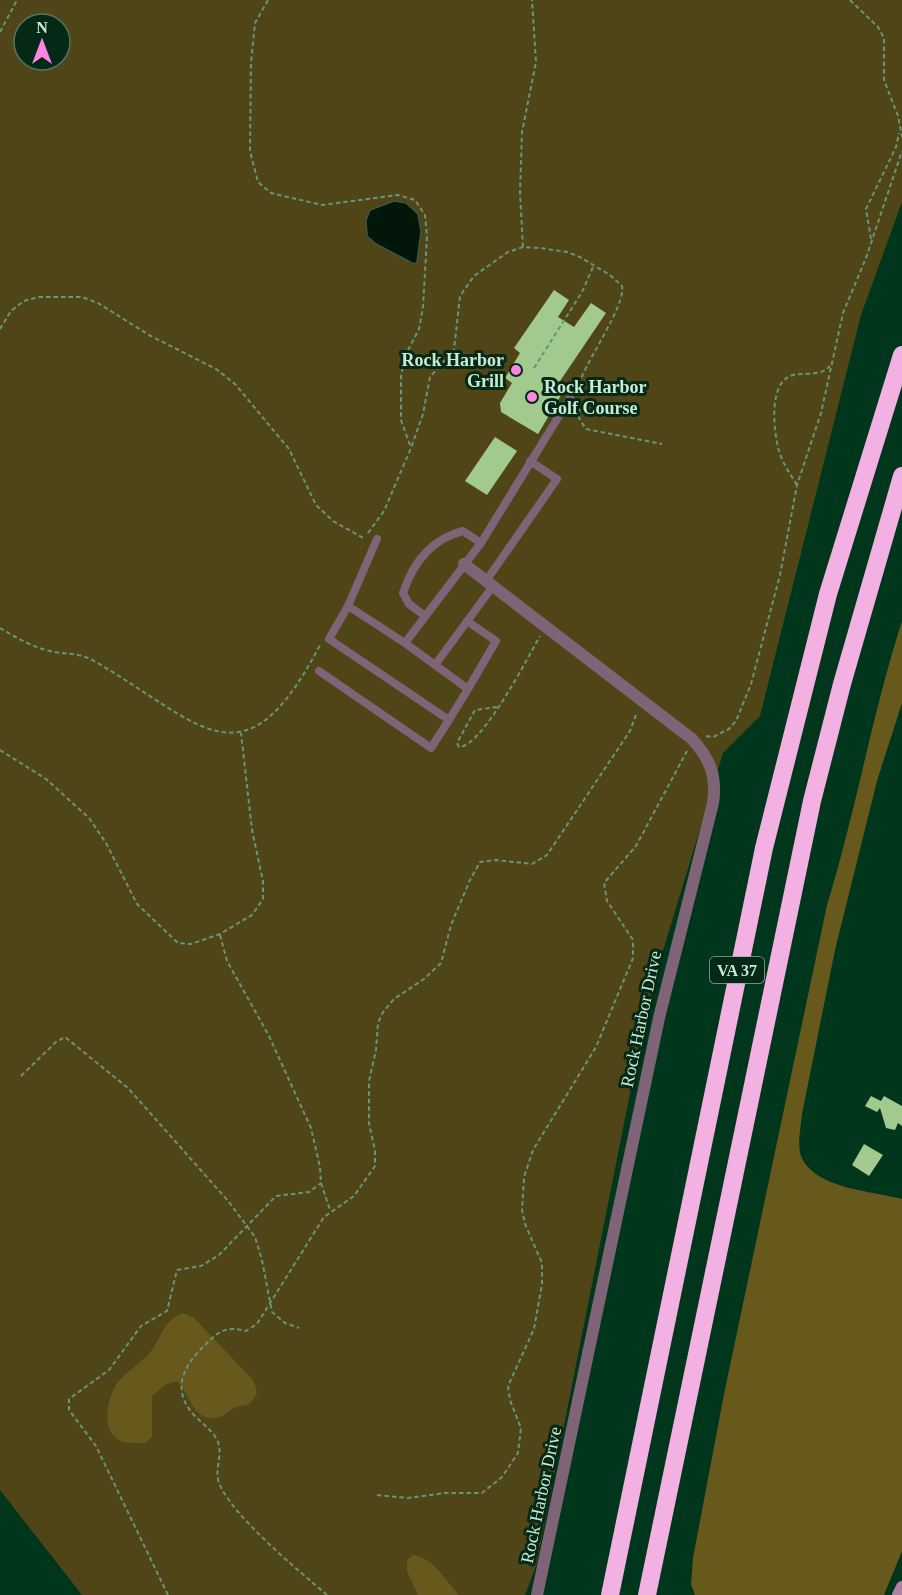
<svg xmlns="http://www.w3.org/2000/svg" width="902" height="1595" font-family="Georgia,serif">
<rect width="100%" height="100%" fill="#00361b"/>
<path fill="#504516" fill-rule="evenodd" d="M0,0h902v202l-41,113 -101,401 -37,37 -61,201 -26,109 -100,503 -11,29h-443l-82,-105zM24,24h36v36h-36z"/>
<path fill="#67581b" d="M902,621v82l-25,78 -42,169 -33,164c-1,12 -5,30 -1,42 13,33 72,35 101,43v352l-18,44h-189l-4,-11 2,-26 31,-164 103,-489c29,-94 45,-191 75,-284z
M183,1313l11,5 60,63 3,11c-8,19 -12,10 -25,17 -4,2 -8,7 -12,8 -28,7 -29,-23 -43,-36l-12,4 -13,11v41l-7,6c-8,0 -17,1 -24,-2 -21,-8 -14,-43 -4,-58 9,-11 21,-18 31,-28 13,-15 14,-34 35,-42z
M413,1555c20,2 33,26 46,40h-41l-11,-24v-11z"/>
<path fill="#02170a" stroke="#3e5646" stroke-width="1.5" d="M394,201l12,2 12,11 3,17 -4,31 -3,2 -38,-20 -9,-8 -1,-16 4,-10z"/>
<path fill="#a2ca8f" d="M554,290l15,10 -11,17 16,10 17,-24 15,10 -50,74 7,5 -25,42 -37,-22 -1,-9 12,-20 -7,-5 15,-25 -6,-5z
M495,437l22,14 -30,44 -22,-14z
M871,1096l10,5 3,-5 18,10v20l-4,-3 -3,7 -9,-2 -6,-20 -3,4 -12,-6z
M864,1144l19,11 -14,21 -17,-11z"/>
<g fill="none" stroke-linecap="round" stroke-linejoin="round">
<path stroke="#69947b" stroke-width="2" stroke-dasharray="4.5 3" stroke-linecap="butt" d="M268,0l-13,23 -4,40 -1,88 8,31 13,11 51,12 76,-10 17,5 10,15 2,22 -4,70 -4,22 -14,27 -4,20v44l10,28
M850,0l28,27 6,11v42l14,36 4,21
M0,32l17,-32
M871,239l-5,-30 30,-62 3,-14
M523,247l-3,-54 2,-61 14,-70 -4,-62
M0,329l11,-18 13,-10 15,-4h43l16,6 51,32 67,34 19,15 54,65 27,56 17,16 32,18
M534,368l48,-76 11,-25
M580,401l-1,17 7,11 76,15
M797,485c-7,-11 -14,-21 -18,-34 -5,-18 -11,-65 11,-75 13,-5 29,2 40,-10
M368,533l16,-22 27,-63 12,-34 7,-37 24,-27 6,-54 14,-20 34,-24 15,-5 17,1 27,4 13,5 30,18 12,11c4,21 -39,78 -45,104
M0,628c15,9 32,19 50,23 15,4 29,1 44,10 107,61 149,132 226,-16
M497,707l-22,3 -18,33 2,4c23,0 69,-90 81,-111
M706,736l7,1 16,-8 7,-8 15,-37 29,-109 17,-90 24,-72 22,-100 23,-55 36,-107
M0,750l46,29 43,39 17,25 31,61 41,39 13,1 29,-10 32,-19 11,-16v-18l-11,-51 -11,-97
M220,935l7,26 42,75 42,92 9,39 1,16 9,27
M21,1076l35,-34 9,-5 63,51 101,114 26,35 7,23 10,52 13,11 14,5
M377,1495l31,3 37,-5h37l20,-16 16,-24 3,-25 -11,-28 -2,-14 26,-57 8,-45v-21l-17,-39 -3,-14 2,-33 9,-27 63,-103 37,-89v-18l-26,-39 -3,-18 32,-37 51,-95
M168,1595l-72,-149 -27,-36v-11l40,-29 32,-44 26,-15 10,-41 24,-4 18,-11 57,-59 33,-4 12,-9
M327,1595c-29,-25 -94,-78 -108,-112 -5,-14 4,-27 -1,-41 -4,-10 -13,-16 -21,-24 -25,-24 -17,-48 5,-70 15,-15 22,-23 44,-17l11,-7 67,-107 30,-21 21,-30v-15l-6,-28v-42l7,-31 2,-27 5,-11 11,-13 30,-20 17,-16 10,-38 19,-45 10,-18 16,-2 36,4 15,-9 83,-124 7,-19"/>
<path stroke="#7f6478" stroke-width="8" d="M486,581l71,-102 -27,-18
M348,606l29,-67
M425,616l-16,-12 -6,-11c10,-30 28,-54 60,-62l18,12
M467,621l29,20 -28,48
M405,643l-57,-37 -19,33 120,81 19,-31 -63,-46 76,-100 89,-145
M435,665l58,-79
M319,671l112,77 18,-28"/>
<path stroke="#7f6478" stroke-width="12" d="M464,564l228,175c18,20 25,37 21,64l-54,215 -122,577"/>
<path stroke="#ae82a3" stroke-width="12" d="M898,1595l4,-8"/>
<path stroke="#f3b0e2" stroke-width="18" d="M610,1595l154,-747 64,-254 74,-239
M647,1595l165,-794 30,-117 60,-208"/>
</g>
<g fill="#fc86e3" stroke="#052916" stroke-width="2">
<circle cx="516" cy="370" r="6"/>
<circle cx="532" cy="397" r="6"/>
</g>
<g text-anchor="middle" dominant-baseline="central" stroke-width="6" stroke-linejoin="round" paint-order="stroke">
<rect fill="#052916" stroke="#8eb09a" stroke-width="1.5" x="710" y="957" width="54" height="26" rx="4.5"/>
<g font-size="16" font-weight="bold" fill="#c9ead3">
<text x="737" y="970">VA 37</text>
</g>
<g font-size="18" font-weight="bold" fill="#c9ead3" stroke="#052916" text-anchor="end">
<text x="504" y="360">Rock Harbor<tspan x="504" dy="21">Grill</tspan></text>
<text x="544" y="387" text-anchor="start">Rock Harbor<tspan x="544" dy="21">Golf Course</tspan></text>
</g>
<g font-size="18" fill="#c9ead3" stroke="#052916">
<text transform="translate(641 1019) rotate(-78)">Rock Harbor Drive</text>
<text transform="translate(541 1495) rotate(-78)">Rock Harbor Drive</text>
</g>
</g>
<g transform="translate(42 42)"><circle r="28" fill="#052916" stroke="#537662" stroke-width="1.5"/>
<path d="M0-4.5L10 22L0 15L-10 22Z" fill="#fc86e3"/>
<text y="-9" font-size="16" font-weight="bold" text-anchor="middle" fill="#c9ead3">N</text>
</g>
</svg>
